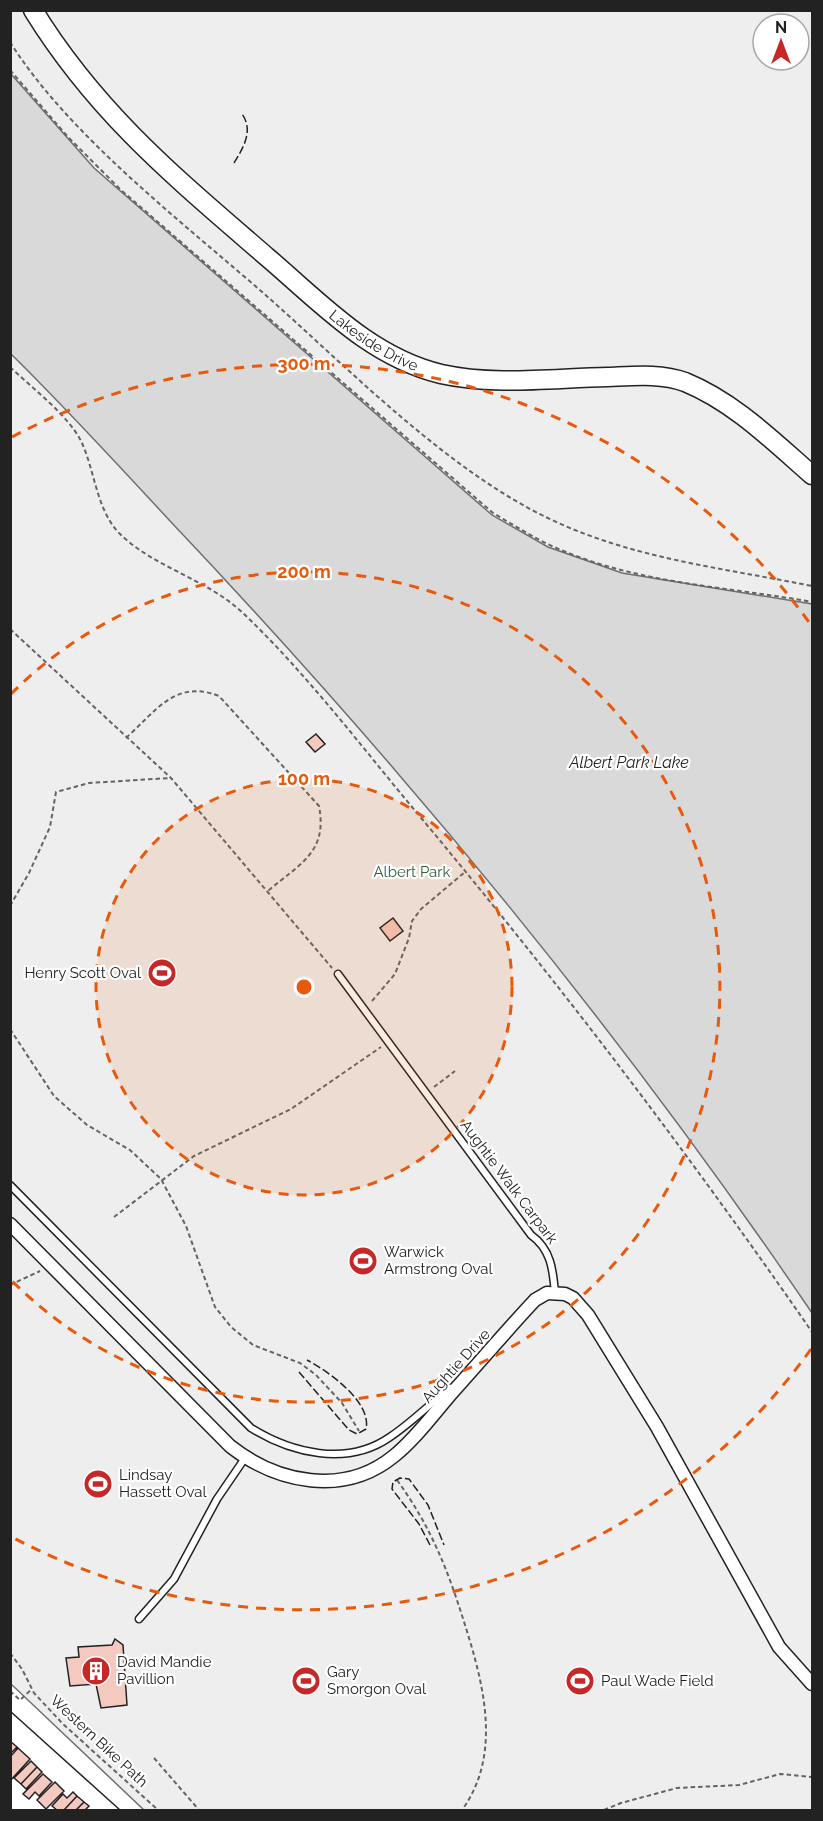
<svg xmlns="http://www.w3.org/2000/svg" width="823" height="1821" font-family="Raleway,sans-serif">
<rect width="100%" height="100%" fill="#fff"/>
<path fill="#eee" stroke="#6f6f6f" stroke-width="1.5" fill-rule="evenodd" d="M11,11h801v1799h-668l-133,-126zM763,24h36v36h-36z"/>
<path fill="#d9d9d9" stroke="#6f6f6f" stroke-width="1.5" d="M11,74l83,94 398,347 56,32 74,26 190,31v709c-190,-280 -408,-545 -641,-791 -53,-57 -105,-114 -160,-168z"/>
<path fill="#f3c9c0" stroke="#222" stroke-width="1.5" d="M316,734l9,10 -10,8 -9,-10z
M393,918l10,13 -13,10 -10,-13z
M115,1639l8,6 4,60 -26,3 -5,-24 -26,2 -4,-28 13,-1 -1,-10 34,-2z
M10,1741l7,6 -7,7z
M18,1748l12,11 -20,22v-24z
M31,1761l6,6 -16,17 -7,-6z
M37,1767l5,5 -16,17 -5,-5z
M43,1774l9,8 -13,14 -4,-4 -6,7 -6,-5z
M55,1782l9,9 -18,18 -9,-9z
M73,1792l4,4 -13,14h-7l-5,-4 11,-12 4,4z
M77,1796l7,6 -8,8h-12z
M84,1802l5,4 -4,4h-9z"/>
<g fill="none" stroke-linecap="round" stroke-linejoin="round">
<g stroke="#222" stroke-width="9">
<path id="lane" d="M338,974l193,261c20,14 22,35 24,58
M10,1185l241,243c40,25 96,39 139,9 21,-14 40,-33 60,-49
M139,1619l35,-40 43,-80 28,-41"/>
</g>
<g stroke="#222" stroke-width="15">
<path id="street" d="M10,1224l220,222c47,37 114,51 164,10 21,-17 38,-40 56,-61 28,-31 56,-64 85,-95l12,-7 18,1 8,4 15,17 69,112 122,220 33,37"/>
</g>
<g stroke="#222" stroke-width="21">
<g id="secondary">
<path id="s1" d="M33,10c64,104 144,169 234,247 53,45 103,100 174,117 54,12 112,4 167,3 25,-1 53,-4 77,5 49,20 88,59 127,93"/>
</g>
</g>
<path stroke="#646464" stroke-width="2" stroke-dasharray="4.5 3" stroke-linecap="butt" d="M10,42c60,95 175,182 259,256 83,74 182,175 283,222 83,39 171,48 260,66
M10,70l58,67 53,53 372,323c24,14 47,29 73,39 78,32 164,35 246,50
M10,367c21,20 58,48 71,74 14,29 15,69 39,93 35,34 87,45 123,79 67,64 124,141 184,212 136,163 264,332 385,507
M10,629l161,149 161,190
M126,738c30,-27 49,-59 93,-42l100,110c9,47 -20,58 -51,85
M10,906l19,-33 21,-46 6,-35 33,-9 81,-5
M372,1001l23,-27 14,-36 3,-17 9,-12 44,-37
M10,1029l44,67 33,29 43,25 31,29 25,47 29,81 16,20 22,18 47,18 16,12 26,28 17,28
M434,1087l21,-16
M114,1217l80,-61 97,-47 90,-62
M10,1285l30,-14
M397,1480c34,47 51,90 68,145 19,60 37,130 -3,185
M10,1653l12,16 12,24 29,31 95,86
M10,1691l10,9 12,-11
M154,1758l45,52
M604,1810l17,-7 56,-15 62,-3 41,-11 32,3"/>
<use href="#lane" stroke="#fff" stroke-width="6"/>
<use href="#street" stroke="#fff" stroke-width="12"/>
<use href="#secondary" stroke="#fff" stroke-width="18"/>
<path stroke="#222" stroke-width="1.5" d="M10,1711l110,99"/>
<path stroke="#222" stroke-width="1.5" stroke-dasharray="8 3" stroke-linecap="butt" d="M234,163c9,-15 20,-32 8,-49
M299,1372l50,58 8,4 9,-5c6,-27 -38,-58 -59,-69
M430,1545l-11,-21 -27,-35 1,-7 7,-4 9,1 19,26 16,40"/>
</g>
<circle cx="304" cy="987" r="208" fill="#e8590c" fill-opacity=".12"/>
<g fill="none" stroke="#e8590c" stroke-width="3" stroke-dasharray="10 8">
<circle cx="304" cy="987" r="208"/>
<path d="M11 694A415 415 0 1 1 11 1280"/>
<path d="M811 1349A623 623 0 0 1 12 1537M12 437A623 623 0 0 1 811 625"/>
</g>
<defs>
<g id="stadium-disc" transform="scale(1.5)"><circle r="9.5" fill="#c62828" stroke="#fff"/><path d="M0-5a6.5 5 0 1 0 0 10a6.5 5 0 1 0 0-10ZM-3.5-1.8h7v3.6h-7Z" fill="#fff"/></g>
<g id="building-disc" transform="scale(1.5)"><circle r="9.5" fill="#c62828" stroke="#fff"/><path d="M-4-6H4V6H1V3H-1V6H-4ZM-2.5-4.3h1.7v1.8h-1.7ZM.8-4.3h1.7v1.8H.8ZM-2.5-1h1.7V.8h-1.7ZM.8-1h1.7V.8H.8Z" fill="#fff"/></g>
</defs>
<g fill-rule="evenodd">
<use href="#stadium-disc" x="162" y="973"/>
<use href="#stadium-disc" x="363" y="1261"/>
<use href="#stadium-disc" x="98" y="1484"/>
<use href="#building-disc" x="96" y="1671"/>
<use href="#stadium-disc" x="306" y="1681"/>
<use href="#stadium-disc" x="580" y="1681"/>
</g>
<g text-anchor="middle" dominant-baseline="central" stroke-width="4.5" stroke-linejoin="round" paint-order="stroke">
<g font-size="15" fill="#222" stroke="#fff">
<text stroke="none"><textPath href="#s1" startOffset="478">Lakeside Drive</textPath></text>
<text transform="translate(509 1182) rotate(53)">Aughtie Walk Carpark</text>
<text transform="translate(456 1366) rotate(-48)">Aughtie Drive</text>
<text transform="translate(99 1741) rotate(43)">Western Bike Path</text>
</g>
<g font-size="15" fill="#2f5e38" stroke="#fff">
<text x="412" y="872">Albert Park</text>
</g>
<g font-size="15" fill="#222" stroke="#fff" text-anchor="start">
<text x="141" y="973" text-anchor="end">Henry Scott Oval</text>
<text x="384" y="1252">Warwick<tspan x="384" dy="17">Armstrong Oval</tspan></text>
<text x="119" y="1475">Lindsay<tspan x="119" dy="17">Hassett Oval</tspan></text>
<text x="117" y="1662">David Mandie<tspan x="117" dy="17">Pavillion</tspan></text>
<text x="327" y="1672">Gary<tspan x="327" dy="17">Smorgon Oval</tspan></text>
<text x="601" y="1681">Paul Wade Field</text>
</g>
<g font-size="16" font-style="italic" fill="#222" stroke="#fff">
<text x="629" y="762">Albert Park Lake</text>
</g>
</g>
<circle cx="304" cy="987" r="9" fill="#e8590c" stroke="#fff" stroke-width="3"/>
<g font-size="18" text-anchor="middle" font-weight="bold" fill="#e8590c" stroke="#fff" stroke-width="4.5" stroke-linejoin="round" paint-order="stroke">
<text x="304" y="370">300 m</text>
<text x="304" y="578">200 m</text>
<text x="304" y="785">100 m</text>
</g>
<rect width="823" height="1821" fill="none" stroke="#222222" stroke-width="24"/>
<g transform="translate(781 42)"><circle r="28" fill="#ffffff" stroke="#a7a7a7" stroke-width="1.5"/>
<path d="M0-4.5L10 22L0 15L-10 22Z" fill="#c62828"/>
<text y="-9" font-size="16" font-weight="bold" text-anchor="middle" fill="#222222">N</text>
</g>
</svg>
